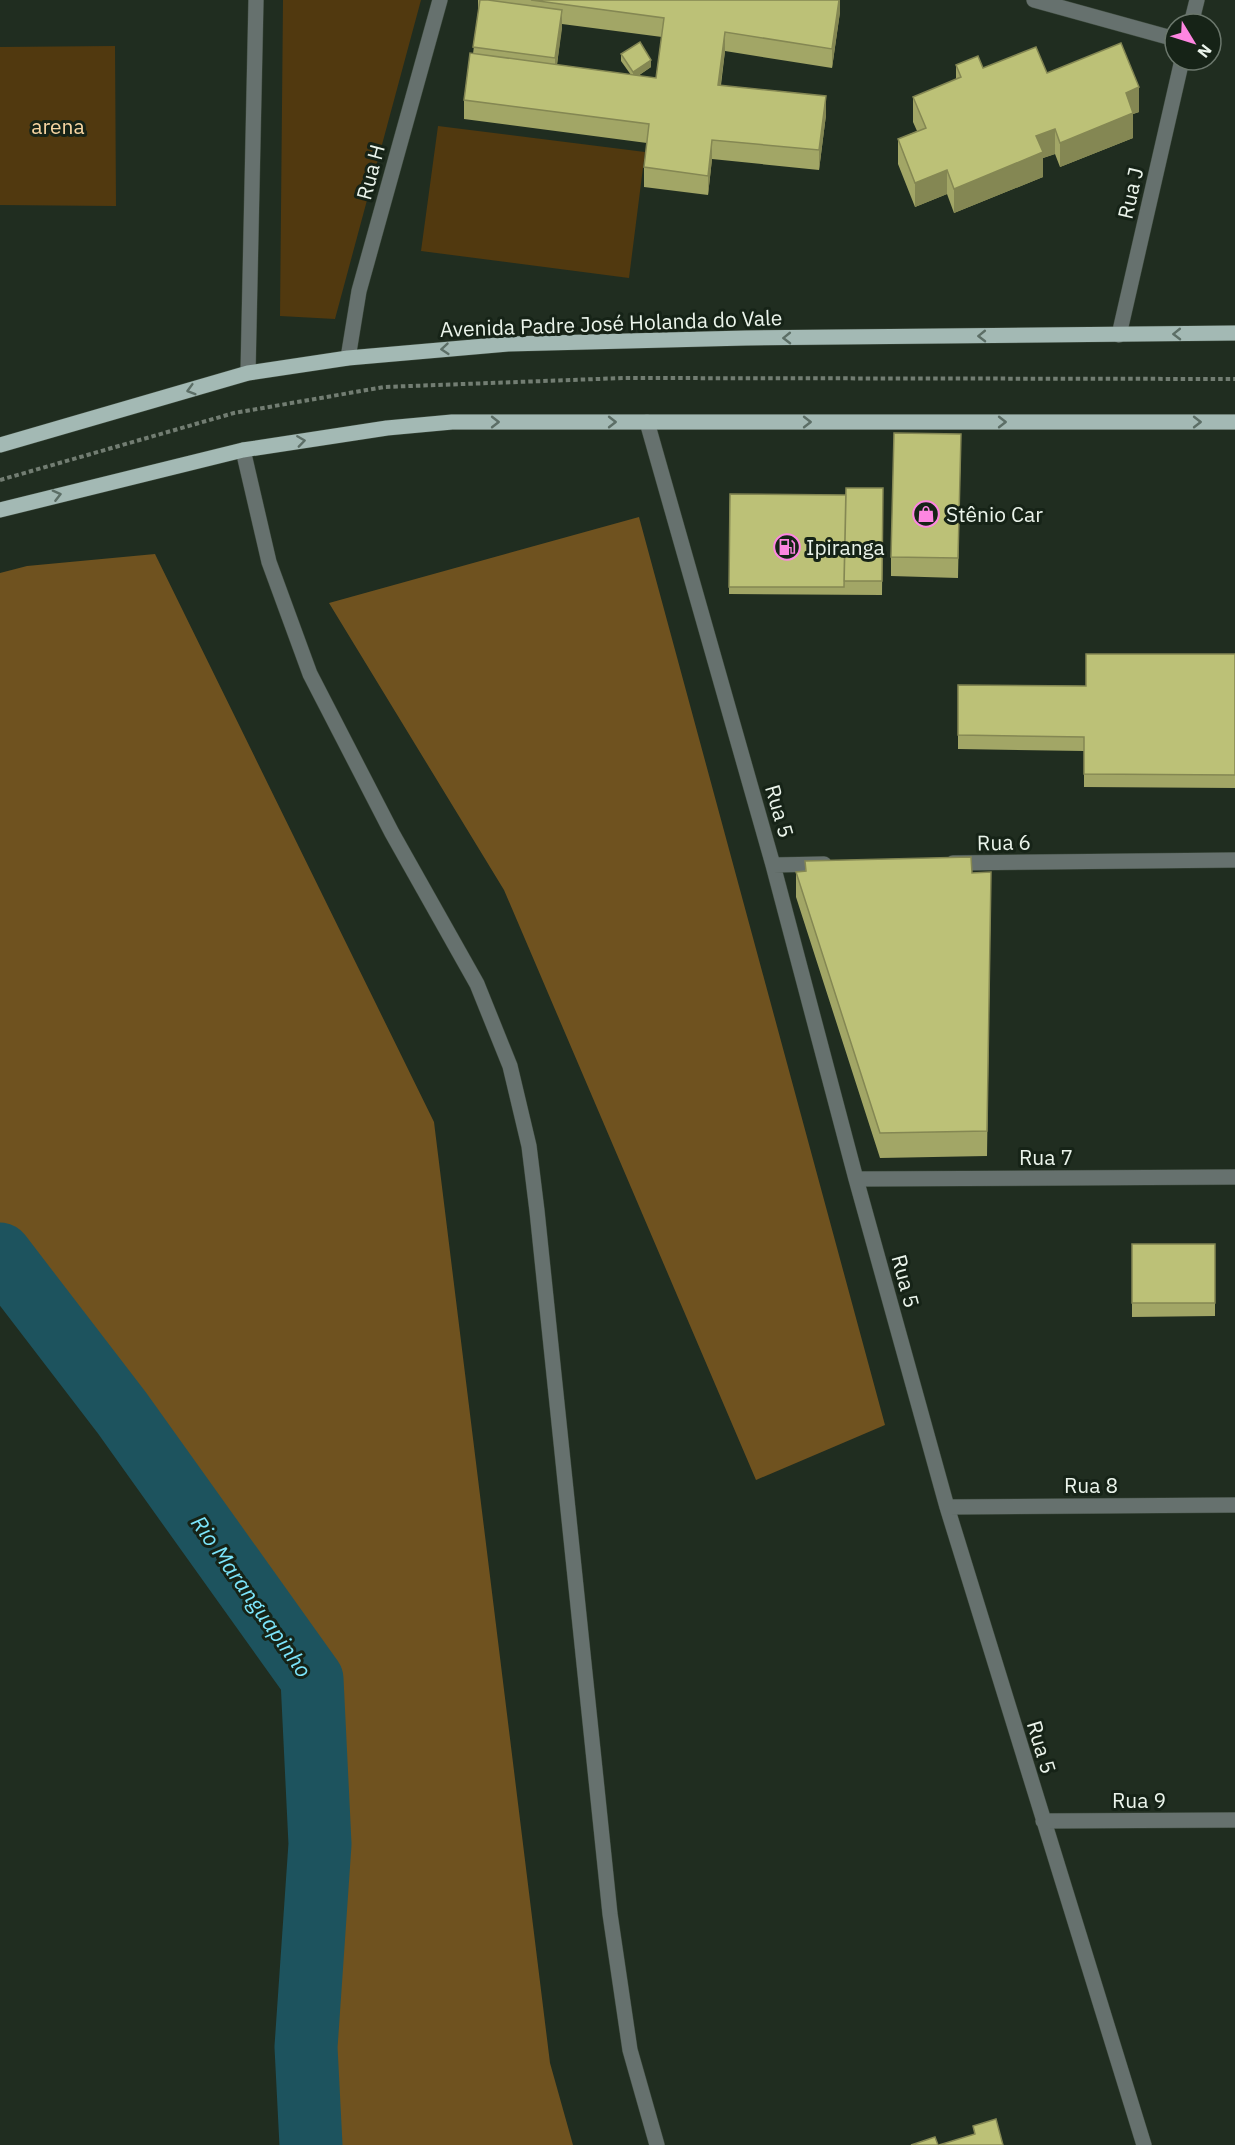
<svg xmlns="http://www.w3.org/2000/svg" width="1235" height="2145" font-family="'IBM Plex Sans',sans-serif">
<rect width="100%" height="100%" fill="#202d20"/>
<path fill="#51390f" d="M283,0h138l-86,319 -55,-3z
M115,46l1,160 -116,-1v-158z
M438,126l207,26 -16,126 -208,-27z"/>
<path fill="#6f521f" d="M639,517l246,908 -129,55 -252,-590 -175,-287z
M155,554l279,568 116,941 23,82h-262l-5,-98 14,-203 -8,-165 -190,-266 -122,-159v-681l27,-7z"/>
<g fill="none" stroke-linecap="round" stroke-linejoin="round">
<path stroke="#1d535e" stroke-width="63" d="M0,1254l122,159 190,266 8,165 -14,203 5,98"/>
<g stroke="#3c493c" stroke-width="16">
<path id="street" d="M1034,0l141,39
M1191,24l6,-24
M1119,335l63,-275
M348,358l11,-67 81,-291
M248,373l8,-373
M647,422l126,443 83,314 91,328 197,638
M243,450l26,112 41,112 82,159 85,151 33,82 19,80 8,65 73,703 20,136 27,95
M953,863l282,-3
M773,865l51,-1
M856,1179l379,-2
M947,1507l288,-2
M1043,1821l192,-1"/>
</g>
<g stroke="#3c493c" stroke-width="16">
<path id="primary" d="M0,445l248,-72 100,-15 160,-14 238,-6 489,-5
M0,510l243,-60 144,-22 65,-6h783"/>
</g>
<path stroke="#727d72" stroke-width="4" stroke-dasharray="4.5 3" stroke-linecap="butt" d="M0,480l234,-67 150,-26 240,-9 611,1"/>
<use href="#street" stroke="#66716e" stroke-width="15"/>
<use href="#primary" stroke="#a3b9b4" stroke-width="15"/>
</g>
<path fill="#a2a666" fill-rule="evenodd" d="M478,0h362v12l-8,56 -107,-17 -4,34 105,30 -7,55 -107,-11 -4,36 -64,-8v-20l3,-24 -183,-24v-19l9,-46 5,-42zM562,24l100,13 -6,41 -18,-2 13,-9 -30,-13v7l10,14 -74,-10z
M956,65l27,3 64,5 92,39 -6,2v24l-73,29 -5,-13 -12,4v19l-89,36 -7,-19 -32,13 -17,-43v-25l19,-8 -4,-9v-25l43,-18z
M961,434l-3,144 -67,-2v-19z
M883,488l-1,107 -153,-1 1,-100 116,1z
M1235,654v134l-151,-1v-36l-126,-2v-64l128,1z
M805,861l167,12 19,-1 -4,284 -107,2 -84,-261v-25l9,-1z
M1132,1244h83v72l-83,1z"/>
<path fill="#848753" d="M839,0h1v12l-8,56v-19z
M562,10v19l-7,49v-20z
M725,32v19l-7,53v-19z
M651,60v7l-18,12v-7z
M1139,87v25l-6,2v24l-73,29v-24l66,-50z
M826,96v19l-7,55v-20z
M1055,129v25l-12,4v19l-89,36v-24l82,-53z
M712,140v19l-4,36v-19z
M947,170v24l-32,13v-24z"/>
<path fill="#bcc177" stroke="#848753" stroke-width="1.5" d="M480,0h8l74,10 -7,48 -82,-11z
M531,0h308l-7,49 -107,-17 -7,53 108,11 -7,54 -107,-10 -4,36 -64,-9 5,-43 -185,-24 6,-47 186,25 8,-60z
M640,42l11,18 -18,12 -12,-18z
M1121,43l18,44 -13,6 7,20 -73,30 -5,-14 -19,7 7,16 -89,37 -7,-19 -32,13 -17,-44 28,-11 -13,-31 48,-20 -5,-12 22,-9 5,12 53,-21 11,26z
M894,433l67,1 -3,124 -67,-1z
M846,488h37l-1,93h-38z
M730,494l116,1 -2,92h-115z
M1086,654h149v121l-151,-1v-37l-126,-2v-50l128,1z
M971,857l1,16 19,-1 -4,259 -107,2 -84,-261 10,-1 -1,-10z
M1132,1244h83v59h-83z
M996,2119l7,26h-64l36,-11 -2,-8z
M935,2137l3,8h-27z"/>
<defs><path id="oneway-chevron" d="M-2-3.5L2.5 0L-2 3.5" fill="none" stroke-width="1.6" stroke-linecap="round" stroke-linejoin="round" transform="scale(1.5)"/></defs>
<g stroke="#5c6e66">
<use href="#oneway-chevron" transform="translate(1177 334) rotate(179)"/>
<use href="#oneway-chevron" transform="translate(982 336) rotate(179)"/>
<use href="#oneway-chevron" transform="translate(787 338) rotate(179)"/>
<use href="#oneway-chevron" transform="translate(445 349) rotate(175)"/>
<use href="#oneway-chevron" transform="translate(191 390) rotate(164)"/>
<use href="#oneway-chevron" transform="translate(495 422)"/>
<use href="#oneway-chevron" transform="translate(612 422)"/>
<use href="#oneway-chevron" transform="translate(807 422)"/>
<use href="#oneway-chevron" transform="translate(1002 422)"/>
<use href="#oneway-chevron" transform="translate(1197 422)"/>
<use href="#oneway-chevron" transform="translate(301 441) rotate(-8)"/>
<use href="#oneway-chevron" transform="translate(57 495) rotate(-14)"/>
</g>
<defs>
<g id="shop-ring" transform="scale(1.35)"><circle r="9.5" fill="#162317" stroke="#fe86e1" stroke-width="1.5"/><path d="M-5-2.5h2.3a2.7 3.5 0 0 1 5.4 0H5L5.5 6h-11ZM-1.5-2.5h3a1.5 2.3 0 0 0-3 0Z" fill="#fe86e1"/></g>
<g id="fuel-ring" transform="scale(1.35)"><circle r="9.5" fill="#162317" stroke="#fe86e1" stroke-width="1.5"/><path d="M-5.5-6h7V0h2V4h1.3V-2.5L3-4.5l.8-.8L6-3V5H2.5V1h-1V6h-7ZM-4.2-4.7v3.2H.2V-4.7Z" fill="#fe86e1"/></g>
</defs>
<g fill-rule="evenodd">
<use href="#shop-ring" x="926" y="514"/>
<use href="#fuel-ring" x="787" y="547"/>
</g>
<g text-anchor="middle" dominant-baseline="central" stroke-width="6" stroke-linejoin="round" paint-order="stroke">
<g font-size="21" fill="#f7d5a2" stroke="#162317">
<text x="58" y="126">arena</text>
</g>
<g font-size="21" fill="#ebf4eb" stroke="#162317">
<text transform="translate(370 172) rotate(-75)">Rua H</text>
<text transform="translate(1130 193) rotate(-77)">Rua J</text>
<text transform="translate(611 323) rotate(-2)">Avenida Padre José Holanda do Vale</text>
<text transform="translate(780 811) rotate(74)">Rua 5</text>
<text transform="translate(1004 842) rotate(-1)">Rua 6</text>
<text x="1046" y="1157">Rua 7</text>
<text transform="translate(906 1281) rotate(75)">Rua 5</text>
<text x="1091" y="1485">Rua 8</text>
<text transform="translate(1042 1747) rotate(73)">Rua 5</text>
<text x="1139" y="1800">Rua 9</text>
</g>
<g font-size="21" fill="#ebf4eb" stroke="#162317" text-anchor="start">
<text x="946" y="514">Stênio Car</text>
<text x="806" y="547">Ipiranga</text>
</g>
<g font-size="22" font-style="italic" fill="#7ce5fb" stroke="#162317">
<text transform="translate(252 1596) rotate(55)">Rio Maranguapinho</text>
</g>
</g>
<g transform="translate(1193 42) rotate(128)"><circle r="28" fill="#162317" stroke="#6b776c" stroke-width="1.5"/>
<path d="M0-4.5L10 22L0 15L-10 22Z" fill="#fe86e1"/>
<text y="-9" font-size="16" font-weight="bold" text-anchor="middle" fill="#ebf4eb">N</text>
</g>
</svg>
